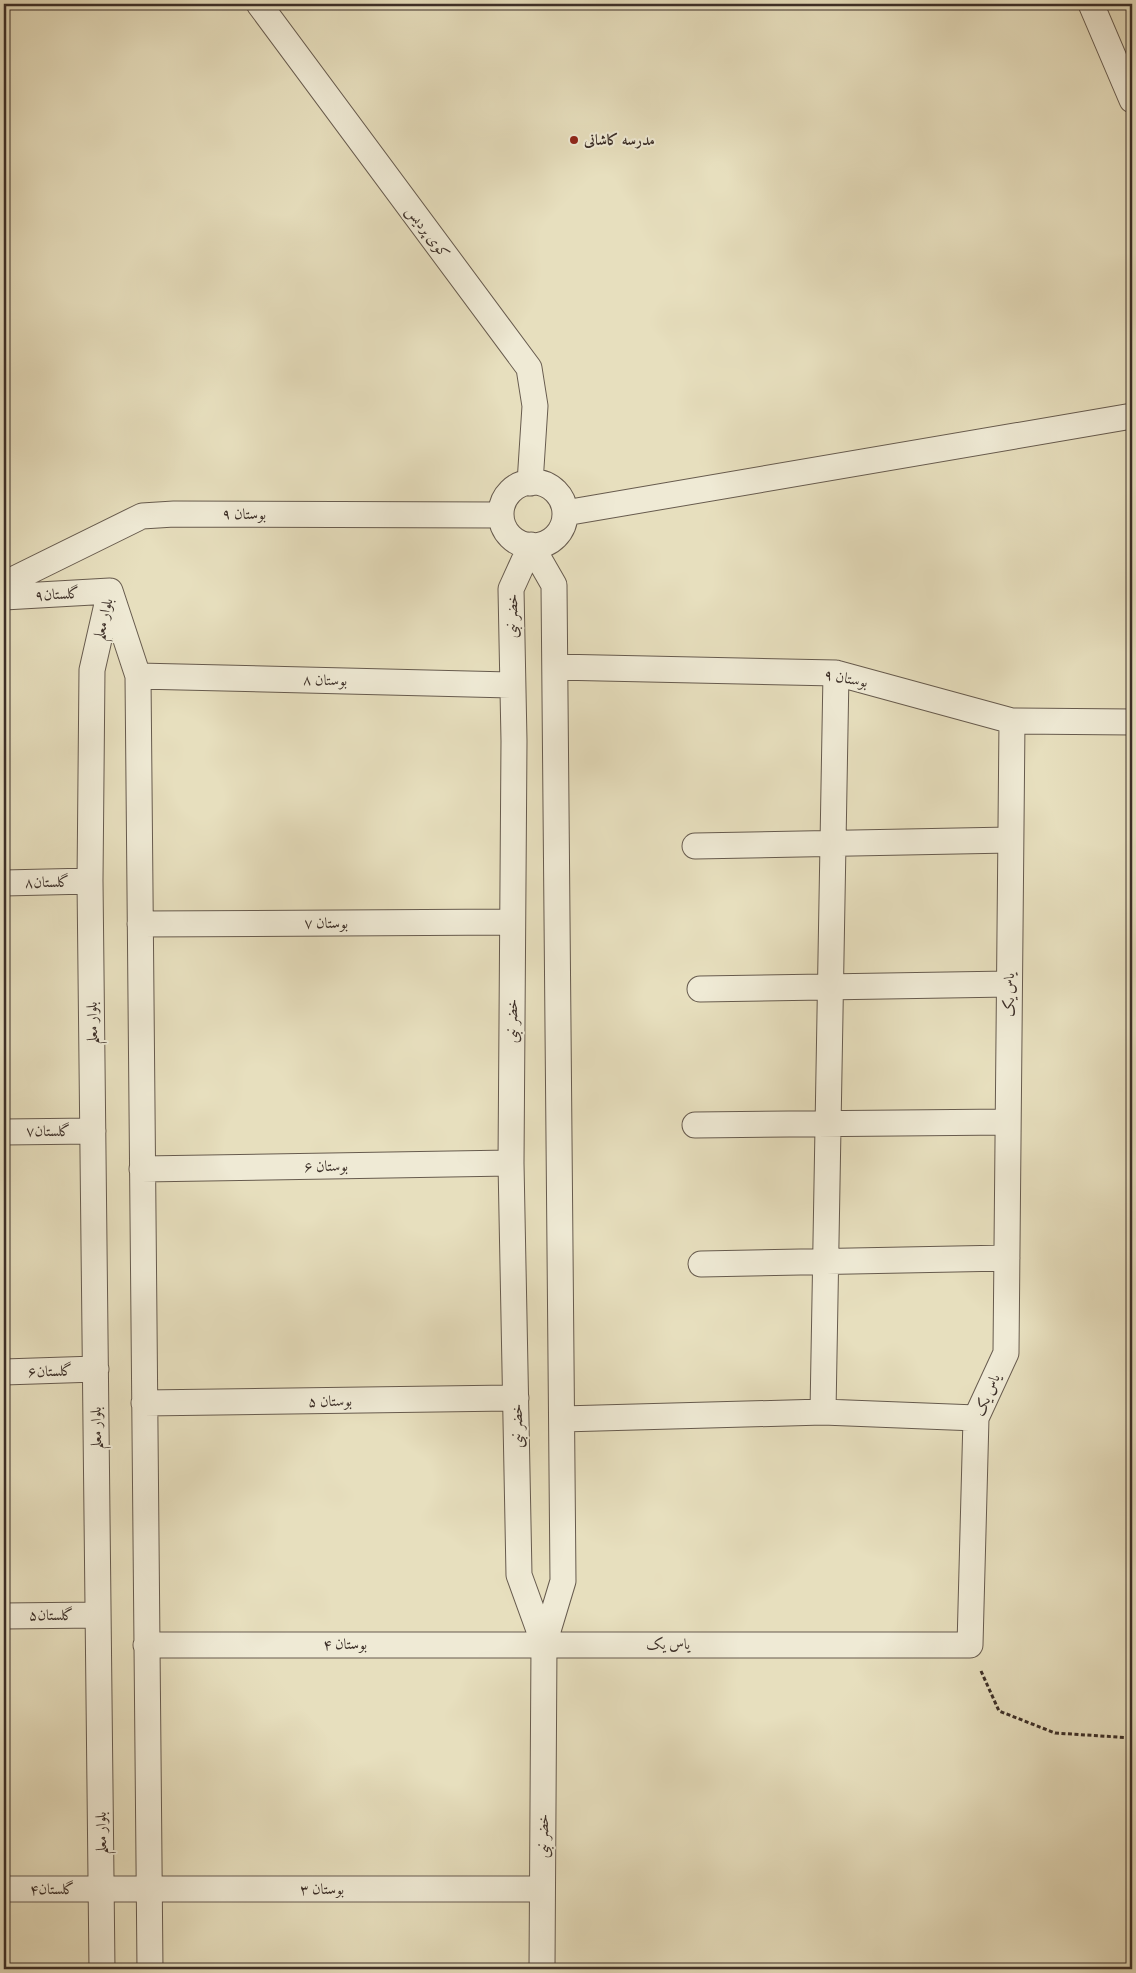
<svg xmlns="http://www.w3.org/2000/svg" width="1136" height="1973" font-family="'IM FELL French Canon',Amiri,serif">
<rect width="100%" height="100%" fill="#e7dfbe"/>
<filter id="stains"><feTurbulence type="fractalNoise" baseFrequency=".004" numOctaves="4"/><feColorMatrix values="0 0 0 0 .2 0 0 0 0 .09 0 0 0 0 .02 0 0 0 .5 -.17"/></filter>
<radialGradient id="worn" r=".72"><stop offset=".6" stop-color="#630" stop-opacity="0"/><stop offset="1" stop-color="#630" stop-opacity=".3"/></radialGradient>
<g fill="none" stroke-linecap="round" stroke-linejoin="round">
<g stroke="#675b4e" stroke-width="27">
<path id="street" d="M259,4l270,364 6,38 -5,77
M1091,4l41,96
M501 514a32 32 0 1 1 64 0a32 32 0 1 1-64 0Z
M565,513l567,-97
M531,545l23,40 9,996 -19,63 -25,-69 -8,-412 3,-422 -3,-152z
M4,584l138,-68 32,-2 326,1
M110,591l28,85 12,1293
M4,597l106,-6
M555,667l281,6 176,48 120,1
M836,673l-13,739 153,6
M138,676l374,9
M695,846l315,-6
M4,883l86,-2
M140,924l372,-2
M700,989l309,-5
M695,1125l313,-3
M4,1132l89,-1
M142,1169l369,-6
M701,1264l306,-6
M4,1372l92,-3
M144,1403l372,-5
M562,1419l261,-7
M4,1616l94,-1
M146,1645h824l6,-227 30,-65 6,-632
M4,1889h538
M102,1969l-12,-1088 2,-211 18,-79
M542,1969l2,-325"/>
</g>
<path stroke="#3c2f28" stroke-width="3" stroke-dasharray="4 2.5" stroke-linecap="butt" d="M981,1671l18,40 56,22 77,5"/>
<use href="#street" stroke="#efead5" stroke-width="25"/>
</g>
<circle fill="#8f2418" stroke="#efead5" stroke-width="2" cx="574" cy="140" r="5"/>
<g text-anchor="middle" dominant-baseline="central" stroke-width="4" stroke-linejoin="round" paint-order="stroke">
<g font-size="15" font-weight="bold" fill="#3c2f28" stroke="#efead5" text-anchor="start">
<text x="584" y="140">مدرسه کاشانی</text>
</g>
<g font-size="15" fill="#3c2f28" stroke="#efead5">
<text transform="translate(428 232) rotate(53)">کوی پردیس</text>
<text x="244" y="514">بوستان ۹</text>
<text transform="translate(57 594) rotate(-3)">گلستان۹</text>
<text transform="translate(512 616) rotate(-89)">خضر نبی</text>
<text transform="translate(103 619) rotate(-77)">بلوار معلم</text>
<text transform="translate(846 678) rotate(11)">بوستان ۹</text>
<text transform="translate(325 680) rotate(1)">بوستان ۸</text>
<text transform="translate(47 882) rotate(-1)">گلستان۸</text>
<text x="326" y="923">بوستان ۷</text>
<text transform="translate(1009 995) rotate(-90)">یاس یک</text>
<text transform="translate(512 1021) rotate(-90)">خضر نبی</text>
<text transform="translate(92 1023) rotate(-91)">بلوار معلم</text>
<text x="48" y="1131">گلستان۷</text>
<text transform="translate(326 1166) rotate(-1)">بوستان ۶</text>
<text transform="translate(50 1371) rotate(-2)">گلستان۶</text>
<text transform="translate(987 1395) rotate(-67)">یاس یک</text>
<text transform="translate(330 1401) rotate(-1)">بوستان ۵</text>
<text transform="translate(517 1426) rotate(-91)">خضر نبی</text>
<text transform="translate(96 1428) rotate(-91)">بلوار معلم</text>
<text x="51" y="1615">گلستان۵</text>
<text x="345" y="1644">بوستان ۴</text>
<text x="668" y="1644">یاس یک</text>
<text transform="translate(101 1833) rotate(-91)">بلوار معلم</text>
<text transform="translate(543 1836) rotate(-90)">خضر نبی</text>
<text x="52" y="1889">گلستان۴</text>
<text x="322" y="1889">بوستان ۳</text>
</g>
</g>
<rect width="1136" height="1973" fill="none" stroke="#e7dfbe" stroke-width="20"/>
<rect x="5" y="5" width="1126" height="1963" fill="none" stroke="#3c2f28" stroke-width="2.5"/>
<rect x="10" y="10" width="1116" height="1953" fill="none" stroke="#3c2f28"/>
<rect width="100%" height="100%" filter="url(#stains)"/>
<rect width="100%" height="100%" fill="url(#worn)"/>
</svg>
